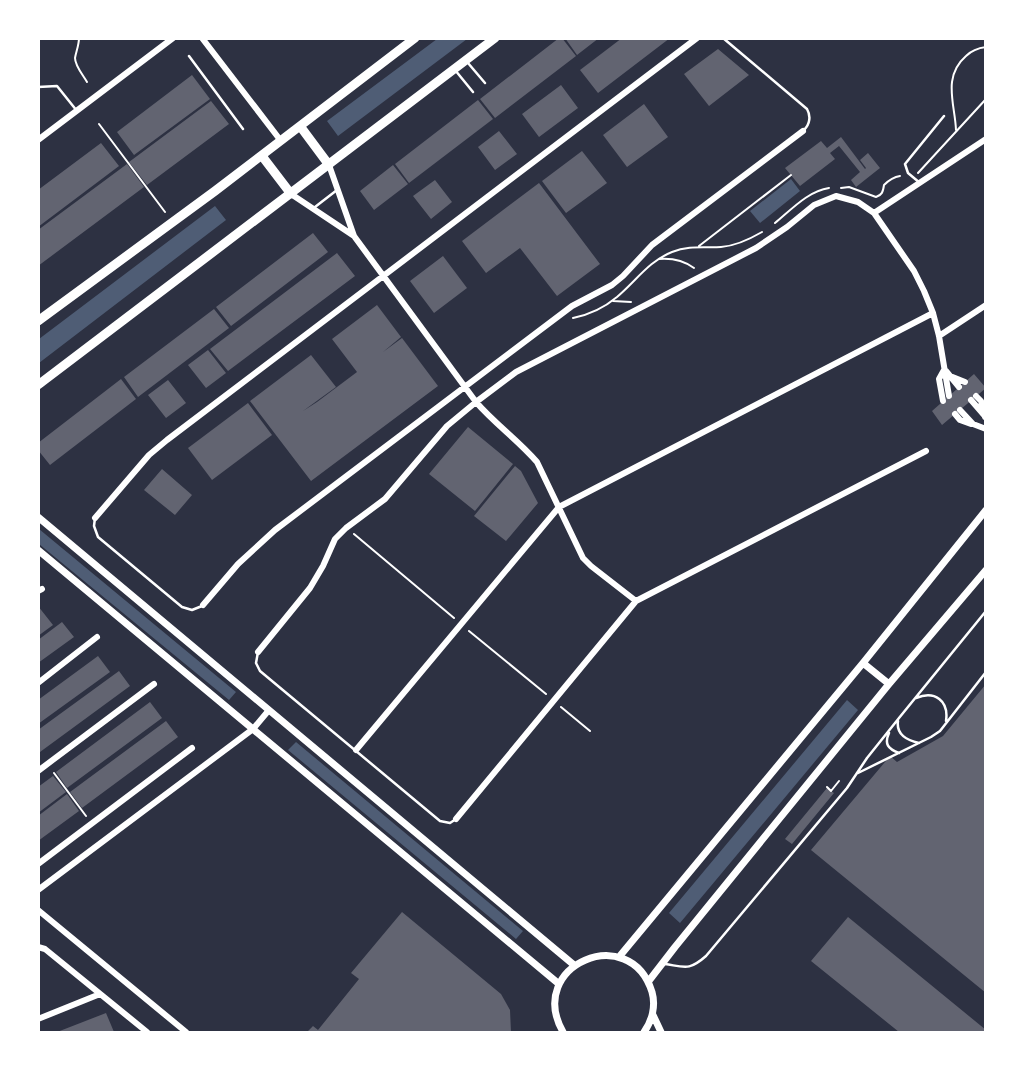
<svg xmlns="http://www.w3.org/2000/svg" width="1024" height="1071" font-family="'Noto Sans',sans-serif">
<rect width="100%" height="100%" fill="#2d3142"/>
<path fill="#4f5d75" d="M437,39h30l-129,97 -11,-15z
M791,179l9,12 -40,32 -10,-12z
M215,206l11,14 -187,143v-24z
M39,529l197,163 -7,8 -190,-156z
M847,700l11,10 -178,213 -11,-10z
M296,742l227,189 -7,8 -228,-189z"/>
<path fill="#626471" d="M559,38h3l14,18 -81,62 -15,-19z
M565,38h34l-22,17z
M622,38h48l-72,55 -18,-23z
M718,49l31,26 -40,31 -25,-32z
M192,75l18,24 -76,56 -17,-23z
M561,85l17,23 -39,29 -17,-23z
M478,100l15,19 -84,64 -14,-19z
M211,101l18,23 -82,61 -18,-23z
M644,104l24,33 -41,30 -24,-32z
M499,131l18,23 -22,16 -17,-23z
M841,137l24,32 1,-1 -6,-8 8,-7 12,15 -24,19 -5,-7 9,-8 -21,-26 -9,7 5,6 -35,27 -15,-18 36,-27 6,7z
M101,143l18,23 -81,61v-37z
M582,151l25,32 -41,30 -24,-32z
M127,164l17,23 -106,79v-36z
M393,165l15,19 -34,26 -14,-19z
M435,180l17,22 -21,17 -18,-23z
M539,183l61,81 -43,32 -37,-48 -34,25 -24,-32z
M313,233l15,19 -97,74 -15,-19z
M337,253l18,23 -127,95 -18,-22z
M443,256l24,32 -33,25 -24,-32z
M377,305l24,32 -18,15 19,-14 36,48 -127,95 -61,-80 61,-46 25,32 -33,24 14,-9 40,-30 -25,-33z
M214,309l15,19 -91,69 -14,-20z
M208,350l18,23 -20,15 -18,-23z
M974,374l12,14 -44,37 -10,-14z
M121,379l15,20 -86,66 -12,-15v-7z
M168,380l18,23 -20,15 -18,-23z
M248,403l24,32 -60,45 -24,-32z
M468,427l45,37 -38,47 -46,-37z
M515,466l6,5 17,32 -32,38 -32,-25z
M162,469l30,26 -17,20 -31,-25z
M38,606l15,19 -15,11z
M62,622l12,15 -36,26v-23z
M98,656l12,16 -72,52v-24z
M119,671l11,15 -90,66 -2,-2v-20z
M986,684v309l-175,-143 79,-94 7,6 46,-26z
M150,702l12,16 -95,70 -11,-16z
M166,721l12,16 -96,71 -12,-16z
M53,776l13,16 -28,21v-26z
M827,788l7,5 -42,51 -7,-5z
M67,794l12,17 -41,30v-25z
M402,912l99,82 9,16 1,22h-204l6,-6 5,4 41,-51 -8,-6z
M848,917l138,113v2h-87l-88,-71z
M106,1013l8,19h-57l13,-5z"/>
<g fill="none" stroke-linecap="round" stroke-linejoin="round">
<path stroke="#fff" stroke-width="2" d="M79,38c0,7 -3,14 -4,20 0,8 8,17 12,24
M99,124l66,88
M956,130c-1,-26 -14,-53 10,-74 5,-5 12,-8 20,-9
M918,173l68,-74
M841,188l8,-1 27,10c6,-2 7,-5 8,-12 5,-5 9,-8 16,-9
M775,223c16,-13 33,-32 54,-35
M699,246l92,-71
M659,259c13,-1 24,1 35,9
M613,301l18,1
M573,318c15,-3 32,-11 44,-21 19,-16 32,-36 55,-45 17,-7 32,-4 49,-5 14,-1 29,-8 41,-15
M38,438l1,1
M354,534l100,84
M469,631l77,63
M561,707l29,24
M54,773l32,43
M827,787l4,4 8,-10"/>
<path stroke="#fff" stroke-width="2.5" d="M723,38l84,71c4,7 3,15 -3,21
M189,56l54,73
M468,63l17,20
M455,70l18,22
M38,87l19,-1 20,25
M920,183l-12,-10 -3,-9 39,-48
M315,207l22,-17
M95,518l-1,8 4,11 84,70 10,3 10,-4
M258,652l-2,11 4,8 180,150 10,2 6,-4
M916,698c19,-8 33,3 30,23
M898,721c-2,14 9,19 21,22
M889,733c-5,11 -1,16 10,20
M858,773l73,-36 9,-6 46,-59
M665,964c20,3 24,7 41,-8l141,-168 20,-30 32,-40 87,-107"/>
<path stroke="#fff" stroke-width="6" d="M202,38l79,103
M38,140l135,-102
M329,165l25,71 122,166c19,22 42,38 61,60l46,96 8,8 45,35
M291,194l63,42
M874,213l112,-74
M939,336l47,-31
M946,371l13,16
M950,376l15,6
M976,396l5,5 4,16
M971,400l13,15
M943,401l-4,-22 5,-9
M960,410l13,14 13,5
M955,414l5,6 11,4
M95,518l54,-63 18,-15 530,-402
M38,591l4,-2
M203,605l35,-41 37,-34 297,-224 40,-21 11,-9 29,-31 151,-114
M258,652l52,-64 13,-22 12,-27 11,-11 39,-29 62,-73 29,-24 40,-30 240,-124 31,-21 27,-22 22,-9 22,6 16,11 40,58 10,20 9,22 6,23 10,60
M38,683l59,-46
M356,750l203,-243 374,-194
M38,771l116,-87
M456,819l180,-218 290,-150
M38,864l154,-116
M38,890l215,-161 16,-19
M38,910l148,122
M38,947l7,2 102,83
M38,1019l62,-25"/>
<path stroke="#fff" stroke-width="7" d="M38,517l536,448
M38,550l521,434
M863,663l26,21
M619,957l244,-294 123,-153
M648,982l27,-35 214,-263 97,-114
M653,1015l8,17
M563,1032c-38,-67 67,-111 89,-40 4,14 0,29 -8,40"/>
<path stroke="#fff" stroke-width="9" d="M300,126l29,39
M262,156l29,38
M38,321l177,-130 200,-153
M38,385l457,-347"/>
</g>
<rect width="1024" height="1071" fill="none" stroke="#ffffff" stroke-width="80"/>
</svg>
